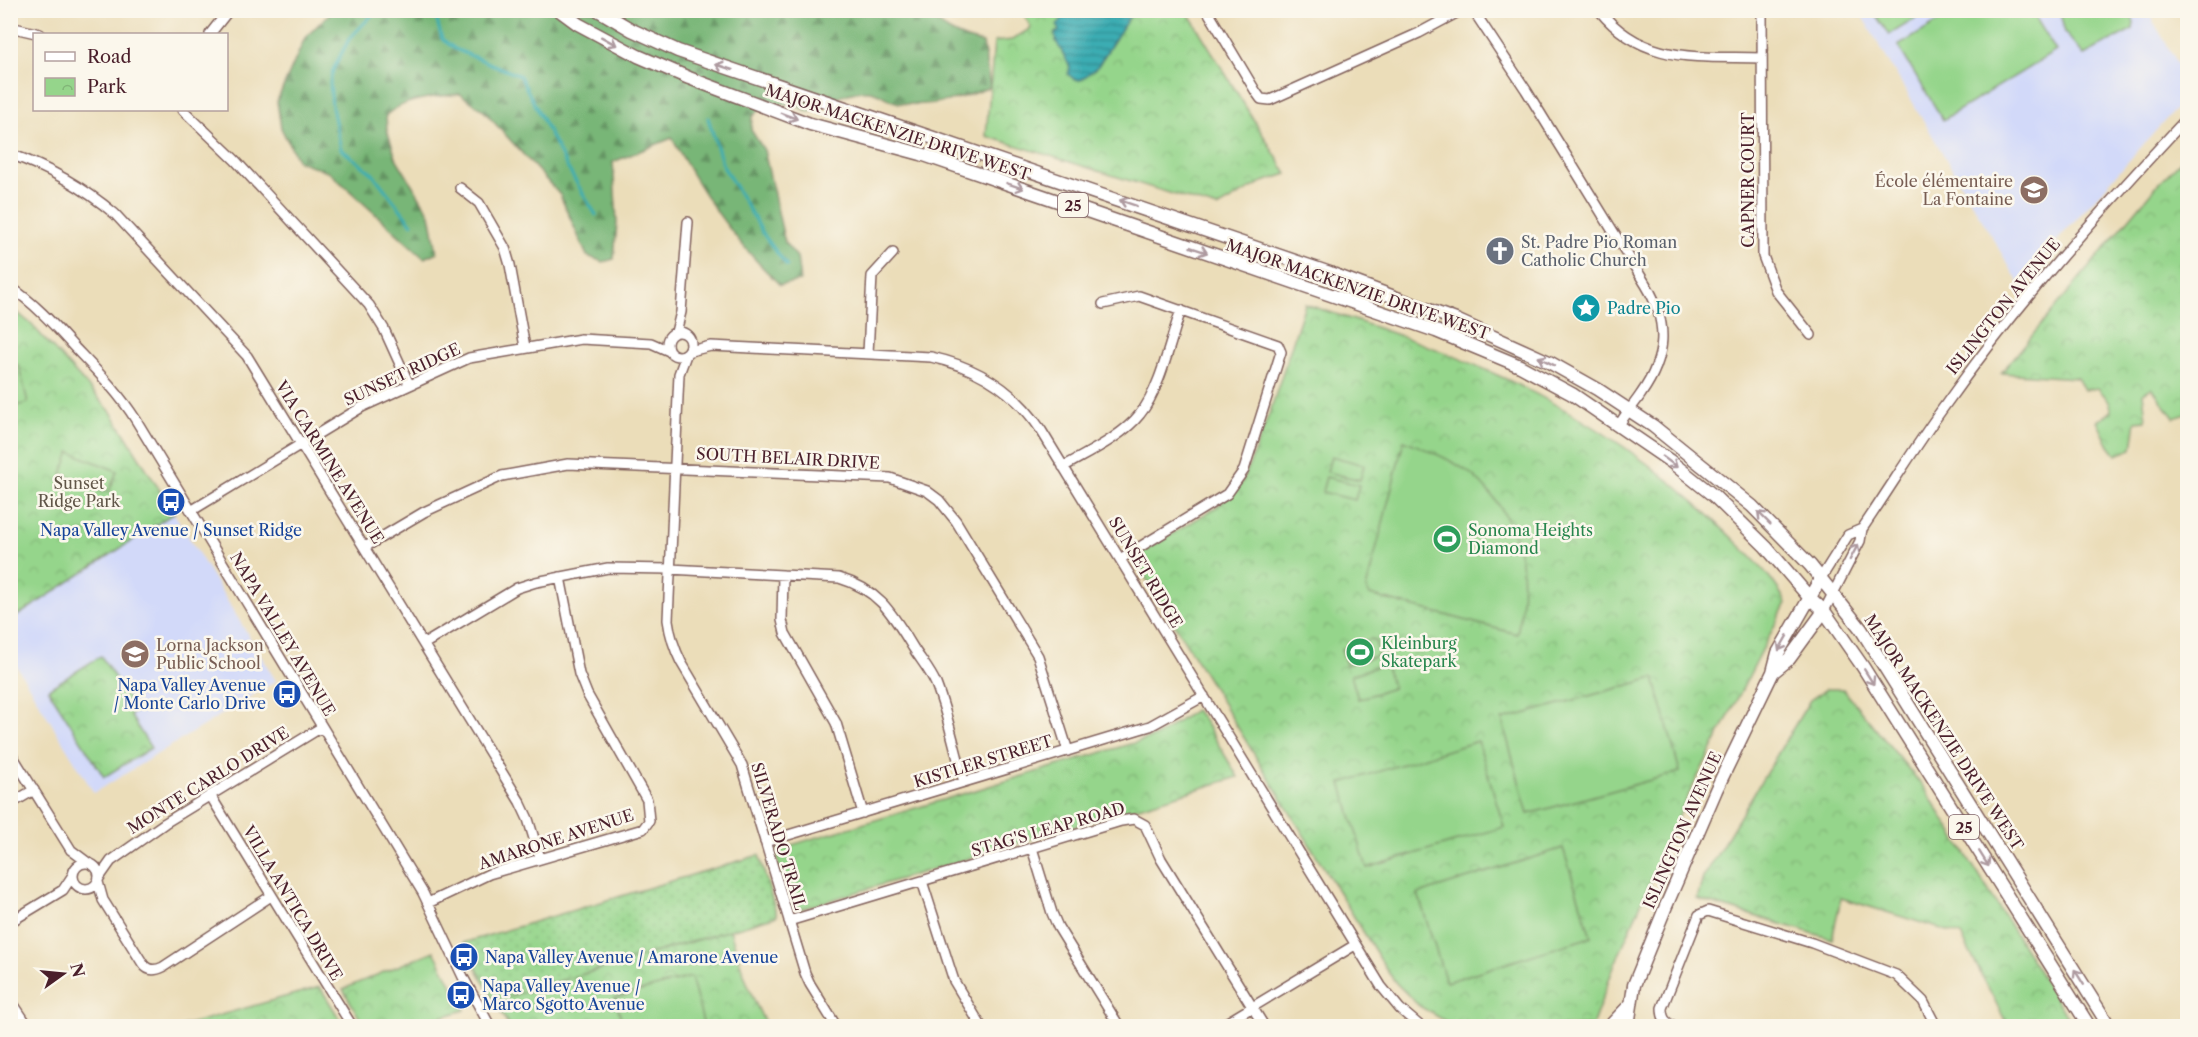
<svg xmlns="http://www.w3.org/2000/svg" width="2198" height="1037" font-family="'Libre Caslon Text',serif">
<defs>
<pattern id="grass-dots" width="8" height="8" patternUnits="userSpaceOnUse" patternTransform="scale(1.5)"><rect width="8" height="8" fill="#95d58b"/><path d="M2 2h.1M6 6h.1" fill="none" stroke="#82b678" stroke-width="1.8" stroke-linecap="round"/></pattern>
<pattern id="forest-firs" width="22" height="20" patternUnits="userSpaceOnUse" patternTransform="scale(1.5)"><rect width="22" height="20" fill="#78b677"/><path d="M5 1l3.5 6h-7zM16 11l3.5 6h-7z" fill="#649362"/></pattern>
<pattern id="park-crowns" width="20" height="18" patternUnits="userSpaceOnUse" patternTransform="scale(1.5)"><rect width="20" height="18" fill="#95d58b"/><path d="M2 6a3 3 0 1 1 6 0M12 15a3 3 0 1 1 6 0" fill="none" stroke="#82b678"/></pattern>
<pattern id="water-rules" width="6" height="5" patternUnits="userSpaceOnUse" patternTransform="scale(1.5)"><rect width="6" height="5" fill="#3badb3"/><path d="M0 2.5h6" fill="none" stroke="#348c92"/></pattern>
</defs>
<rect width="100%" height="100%" fill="#fbf7ec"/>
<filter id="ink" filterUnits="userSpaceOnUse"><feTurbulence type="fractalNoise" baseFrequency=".0167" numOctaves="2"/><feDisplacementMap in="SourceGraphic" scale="12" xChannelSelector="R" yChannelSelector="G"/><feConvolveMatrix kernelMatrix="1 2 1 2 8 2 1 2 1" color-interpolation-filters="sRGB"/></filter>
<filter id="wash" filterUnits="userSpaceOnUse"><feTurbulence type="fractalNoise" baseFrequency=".008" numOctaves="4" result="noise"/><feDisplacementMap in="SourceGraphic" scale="24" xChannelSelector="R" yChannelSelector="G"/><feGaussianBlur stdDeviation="1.35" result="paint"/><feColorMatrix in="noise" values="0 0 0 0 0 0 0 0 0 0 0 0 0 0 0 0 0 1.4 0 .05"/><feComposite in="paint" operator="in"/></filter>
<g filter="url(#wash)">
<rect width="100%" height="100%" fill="#ebddb9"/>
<path fill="#d2d9f9" d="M1859,11h288l40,68v17l-168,187z
M174,513l102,168 -182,112 -83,-136v-37z"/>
<path fill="url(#grass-dots)" stroke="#707a5b" stroke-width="1.5" d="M759,855l18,61 -283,85 -31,-58z"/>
<path fill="url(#forest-firs)" stroke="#616a51" stroke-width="1.5" d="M333,10l590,1c20,17 33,27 60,32l7,44c-29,12 -59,21 -90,16 -15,-2 -20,-14 -39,-12 -19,3 -35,12 -52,21l-17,-8h-24l-6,3 -10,10 -1,13 13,20 21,93 12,14 3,24 -20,4c-44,-42 -80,-93 -108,-147l-59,24 4,60 -3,37 -11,3 -16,-6 -27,-61 -77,-85 -23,-16c-25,3 -54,4 -74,21l1,15 9,28 34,56 7,38 -13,6 -95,-86 -31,-11 -17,-33 -4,-27 28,-63z"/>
<path fill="url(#park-crowns)" stroke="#707a5b" stroke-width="1.5" d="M1022,11h165l100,163 -27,9 -43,25 -231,-72 8,-94 18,-2 19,-12z
M2187,155v259l-13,4 -22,-30 -9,5 3,27 -10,1 -4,28 -16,6 -7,-9 -12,-25 15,-10 -3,-10 -11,-13 -14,2 -7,-12 -76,-5 157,-189z
M1305,304c68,22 136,44 201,75 80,38 156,89 219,152 22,22 48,44 61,72l-103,203 -68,158 -23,62h-138l-35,-20 -23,-23 -8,-11 -249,-405 -2,-10 2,-3 76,-46 17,-14 11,-13 28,-72z
M10,306l22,19 79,87 63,101 -163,107z
M101,656l35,55 -6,4 21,33 -47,29 -56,-88z
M1826,689h17l82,100 148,237h-65l-47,-91 -120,-37 -9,41 -135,-40 6,-21 107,-178z
M1195,710l7,7 36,60 -440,133c-11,-7 -23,-49 -20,-61l379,-113z
M730,930c10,34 20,66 37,96h-258l-15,-25z
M434,951l31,59 -55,16h-46l-21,-37z
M320,987l24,39h-162z"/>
<path fill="#95d58b" stroke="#707a5b" stroke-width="1.5" d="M2031,10l25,41 -113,69 -45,-74 58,-35z
M2062,10l66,1 6,11 -1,7 -49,26 -19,-22 -5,-20z
M1873,11h55l-39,24z
M19,365l9,38 -17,4v-40z
M1404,440c23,10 47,19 67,34 8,6 15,15 22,23 32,43 35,86 24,137l-147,-39 -4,-6z
M70,452l47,19 -8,21 -47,-18z
M1331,456l33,9 -4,15 -33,-8z
M1326,477l33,8 -4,15 -33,-8z
M1371,639l4,2 4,14 -33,10 -5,-16z
M1385,664l8,24 -35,11 -7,-24z
M1654,678l26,94 -152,42 -26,-94z
M1478,741l26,86 -137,41 -26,-85z
M1563,848l28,89 -145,45 -28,-88z
M691,977l13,49h-81l-8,-28z"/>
<path fill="url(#water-rules)" stroke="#42666f" stroke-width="1.5" d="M1069,11h64l-35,55 -17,14h-6l-7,-6 2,-7 -14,-26 -1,-8 4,-2 -2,-6z"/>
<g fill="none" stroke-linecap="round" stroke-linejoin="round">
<path stroke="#3badb3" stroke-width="3" d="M377,10l-28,29 -16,31 -3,12 2,25 9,42 31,24 40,51
M435,10v4l7,25 13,10 65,27 47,91 29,48
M708,118l15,48 43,72 21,28"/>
</g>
</g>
<g filter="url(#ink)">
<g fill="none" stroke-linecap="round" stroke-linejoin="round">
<g stroke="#82625d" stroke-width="12">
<path id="minor" d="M1207,10l49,82 5,7 9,1 149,-67 43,-23
M1473,10l53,80 120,195c23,38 21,72 -5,109 -7,11 -16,20 -22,31
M1599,10c44,55 100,46 163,48
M1762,10l1,246 13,35 35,44
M10,27l30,7
M210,34l19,-24
M183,110l52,50 134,145 15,24 25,55
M10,154c40,14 73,33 105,60l132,142 273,446 8,17 12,39
M460,188l19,15 26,45 5,17 15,82
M10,287c26,17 45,39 65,61 22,23 44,45 61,72l287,473 41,86 26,47
M1103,304l36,-8 139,49 3,7 -37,118 -17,24 -107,65
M667 344a12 12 0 1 1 24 0a12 12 0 1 1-24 0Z
M676,332l5,-20 7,-90
M690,351l21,-5 220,11c46,10 84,34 110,73l340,556 19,23 20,17
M868,353l4,-77 21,-23
M686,355l-7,19 -11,246c2,15 6,28 13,42l61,103 63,208 5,11 26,42
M1063,467c24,-14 60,-31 77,-53 20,-24 30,-73 41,-104
M191,511l171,-104 107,-49 112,-19 70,4 18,8
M365,547l59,-35 78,-36 66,-12 322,14 37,13 12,9 17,21 82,135 30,95
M783,575l-1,45 3,13 51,90 27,90
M1821,578l27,-43 14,-6
M1824,611l36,-70 2,-12c28,-41 54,-84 84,-125 72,-102 157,-196 242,-287
M424,644l93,-56 19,-6 72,-14 62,1 169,9c41,12 54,37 75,71 7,11 17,23 22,35 12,31 19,66 28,98
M10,752l61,98 16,12
M210,795l142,231
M10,804l24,-14
M765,842l385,-116 54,-30
M1032,848l20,65 6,14 61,99
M73 876a13 13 0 1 1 26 0a13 13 0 1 1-26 0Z
M99,878l12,-17 54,-38 157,-96
M922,881l32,100 27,45
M98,882l5,18 40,64c5,7 12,7 20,3l108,-71
M428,903l61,-29 154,-45 6,-8 -2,-21 -60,-106 -8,-20 -19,-97
M789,921l332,-100 13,-2 11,6 16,34 103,167
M10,922l53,-32 10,-15
M10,999l18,27
M1221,1026l134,-81
M1675,1026c-10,-3 -13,-8 -13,-18l37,-93 9,-4 104,32 84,32 27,26 13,25"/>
</g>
<g stroke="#82625d" stroke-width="15">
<path id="major" d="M559,10l19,14 60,32 51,22 121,46 111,30 515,177 84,35 52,28 98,67 44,35 52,51 43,50 15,14 39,56 226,359
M598,10l34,20 46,21 652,222 126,47 93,42 48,27 56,37 99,80 58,59 51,64 248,397
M1773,672l16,-13 35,-48
M1610,1026l20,-21
M1628,1026l6,-41 32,-79 50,-116 57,-118 5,-19 43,-75"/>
</g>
<use href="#minor" stroke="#fff" stroke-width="9"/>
<use href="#major" stroke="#fff" stroke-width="12"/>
</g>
<defs><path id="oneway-shaft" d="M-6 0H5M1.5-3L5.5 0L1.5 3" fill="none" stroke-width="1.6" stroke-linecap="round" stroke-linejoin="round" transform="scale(1.5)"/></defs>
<g stroke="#ae9aa0">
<use href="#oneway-shaft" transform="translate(609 41) rotate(29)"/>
<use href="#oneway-shaft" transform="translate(724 67) rotate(-161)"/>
<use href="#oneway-shaft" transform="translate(789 116) rotate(21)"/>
<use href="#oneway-shaft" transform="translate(1015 186) rotate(19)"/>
<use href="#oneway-shaft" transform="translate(1128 203) rotate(-161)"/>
<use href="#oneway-shaft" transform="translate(1199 250) rotate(19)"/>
<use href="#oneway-shaft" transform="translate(1546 361) rotate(-153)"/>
<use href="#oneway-shaft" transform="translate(1670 462) rotate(37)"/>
<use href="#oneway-shaft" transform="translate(1764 518) rotate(-135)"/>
<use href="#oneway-shaft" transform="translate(1854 552) rotate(-62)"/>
<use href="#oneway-shaft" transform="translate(1783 643) rotate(120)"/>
<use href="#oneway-shaft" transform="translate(1869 677) rotate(58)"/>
<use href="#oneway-shaft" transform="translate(1984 859) rotate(58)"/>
<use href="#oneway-shaft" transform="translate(2079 977) rotate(-122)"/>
</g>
</g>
<defs>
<g id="school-disc" transform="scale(1.5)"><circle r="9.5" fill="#8d6e63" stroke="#fbf7ec"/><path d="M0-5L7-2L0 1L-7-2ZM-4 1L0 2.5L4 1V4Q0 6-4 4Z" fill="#fff"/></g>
<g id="church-disc" transform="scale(1.5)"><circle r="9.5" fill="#6b7280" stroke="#fbf7ec"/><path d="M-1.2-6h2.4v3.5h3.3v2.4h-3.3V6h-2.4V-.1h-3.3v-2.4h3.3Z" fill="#fff"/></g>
<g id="sight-disc" transform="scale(1.5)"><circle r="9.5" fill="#0f9aa8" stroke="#fbf7ec"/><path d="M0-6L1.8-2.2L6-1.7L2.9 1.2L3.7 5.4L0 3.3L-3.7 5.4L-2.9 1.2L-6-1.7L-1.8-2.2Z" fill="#fff"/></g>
<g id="bus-disc" transform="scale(1.5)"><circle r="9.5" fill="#1a4fb4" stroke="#fbf7ec"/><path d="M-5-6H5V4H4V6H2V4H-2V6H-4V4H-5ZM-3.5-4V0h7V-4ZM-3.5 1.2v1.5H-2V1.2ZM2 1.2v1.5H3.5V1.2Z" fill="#fff"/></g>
<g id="stadium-disc" transform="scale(1.5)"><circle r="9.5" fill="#2e9e5b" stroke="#fbf7ec"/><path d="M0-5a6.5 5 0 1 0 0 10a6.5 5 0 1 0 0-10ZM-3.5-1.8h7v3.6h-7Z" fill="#fff"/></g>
</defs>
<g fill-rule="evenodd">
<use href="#school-disc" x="2034" y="190"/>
<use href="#church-disc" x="1500" y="251"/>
<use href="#sight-disc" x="1586" y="308"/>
<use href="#bus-disc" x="171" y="502"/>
<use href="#stadium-disc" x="1447" y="539"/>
<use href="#stadium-disc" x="1360" y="652"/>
<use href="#school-disc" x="135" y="654"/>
<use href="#bus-disc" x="287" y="694"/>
<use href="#bus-disc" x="464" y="957"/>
<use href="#bus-disc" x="461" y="995"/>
</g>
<g text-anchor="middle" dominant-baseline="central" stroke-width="5" stroke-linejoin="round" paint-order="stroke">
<g fill="#fbf7ec" stroke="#7f6065" stroke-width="1.5">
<rect x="1058" y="193" width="30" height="24" rx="4.5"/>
<rect x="1949" y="815" width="30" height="24" rx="4.5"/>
</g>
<g font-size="15" font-weight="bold" fill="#4a1f2b">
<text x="1073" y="205">25</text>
<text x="1964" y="827">25</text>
</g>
<g font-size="16" fill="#4a1f2b" stroke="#fbf7ec">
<text transform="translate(898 132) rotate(18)">MAJOR MACKENZIE DRIVE WEST</text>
<text transform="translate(1748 180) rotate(-90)">CAPNER COURT</text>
<text transform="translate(1358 289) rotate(19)">MAJOR MACKENZIE DRIVE WEST</text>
<text transform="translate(2003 306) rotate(-51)">ISLINGTON AVENUE</text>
<text transform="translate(402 374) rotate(-25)">SUNSET RIDGE</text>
<text transform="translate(788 458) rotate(3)">SOUTH BELAIR DRIVE</text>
<text transform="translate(330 462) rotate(58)">VIA CARMINE AVENUE</text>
<text transform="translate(1146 572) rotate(59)">SUNSET RIDGE</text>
<text transform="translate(283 634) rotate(59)">NAPA VALLEY AVENUE</text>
<text transform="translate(1944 732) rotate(57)">MAJOR MACKENZIE DRIVE WEST</text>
<text transform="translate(983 761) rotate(-17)">KISTLER STREET</text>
<text transform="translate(208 780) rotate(-32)">MONTE CARLO DRIVE</text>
<text transform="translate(1048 829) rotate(-16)">STAG'S LEAP ROAD</text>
<text transform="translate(1682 830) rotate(-66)">ISLINGTON AVENUE</text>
<text transform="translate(779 836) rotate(73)">SILVERADO TRAIL</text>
<text transform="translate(556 839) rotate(-18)">AMARONE AVENUE</text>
<text transform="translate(293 903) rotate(59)">VILLA ANTICA DRIVE</text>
</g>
<g font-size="16" fill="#785e54" stroke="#fbf7ec" text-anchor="end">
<text x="2013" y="181">École élémentaire<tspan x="2013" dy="18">La Fontaine</tspan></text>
<text x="156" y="645" text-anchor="start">Lorna Jackson<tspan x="156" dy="18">Public School</tspan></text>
</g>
<g font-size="16" fill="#5b616d" stroke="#fbf7ec" text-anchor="start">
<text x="1521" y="242">St. Padre Pio Roman<tspan x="1521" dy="18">Catholic Church</tspan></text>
</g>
<g font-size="16" fill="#0d838f" stroke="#fbf7ec" text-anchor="start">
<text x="1607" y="308">Padre Pio</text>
</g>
<g font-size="16" fill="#605648" stroke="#fbf7ec">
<text x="79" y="483">Sunset<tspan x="79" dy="18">Ridge Park</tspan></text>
</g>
<g font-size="16" fill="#164399" stroke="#fbf7ec" text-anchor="start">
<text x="171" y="530" text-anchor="middle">Napa Valley Avenue / Sunset Ridge</text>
<text x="266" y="685" text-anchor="end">Napa Valley Avenue<tspan x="266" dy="18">/ Monte Carlo Drive</tspan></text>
<text x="485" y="957">Napa Valley Avenue / Amarone Avenue</text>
<text x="482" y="986">Napa Valley Avenue /<tspan x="482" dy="18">Marco Sgotto Avenue</tspan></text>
</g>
<g font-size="16" fill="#27864d" stroke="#fbf7ec" text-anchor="start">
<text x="1468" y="530">Sonoma Heights<tspan x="1468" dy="18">Diamond</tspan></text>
<text x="1381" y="643">Kleinburg<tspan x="1381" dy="18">Skatepark</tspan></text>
</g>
</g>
<rect width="2198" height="1037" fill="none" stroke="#fbf7ec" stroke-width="36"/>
<rect x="33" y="33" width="195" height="78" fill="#fbf7ec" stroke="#b4a19f" stroke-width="1.5"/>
<rect x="45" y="52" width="30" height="9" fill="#ffffff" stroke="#b4a19f" stroke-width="1.5"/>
<text x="87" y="63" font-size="18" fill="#4a1f2b">Road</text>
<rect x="45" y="78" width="30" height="18" fill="url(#park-crowns)" stroke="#b4a19f" stroke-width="1.5"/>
<text x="87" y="93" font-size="18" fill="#4a1f2b">Park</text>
<g transform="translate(63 974) rotate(75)" stroke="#fbf7ec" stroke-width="4.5" paint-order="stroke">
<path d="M0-4.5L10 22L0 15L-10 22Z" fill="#4a1f2b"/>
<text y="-9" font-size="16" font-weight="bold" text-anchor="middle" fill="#4a1f2b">N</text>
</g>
</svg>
